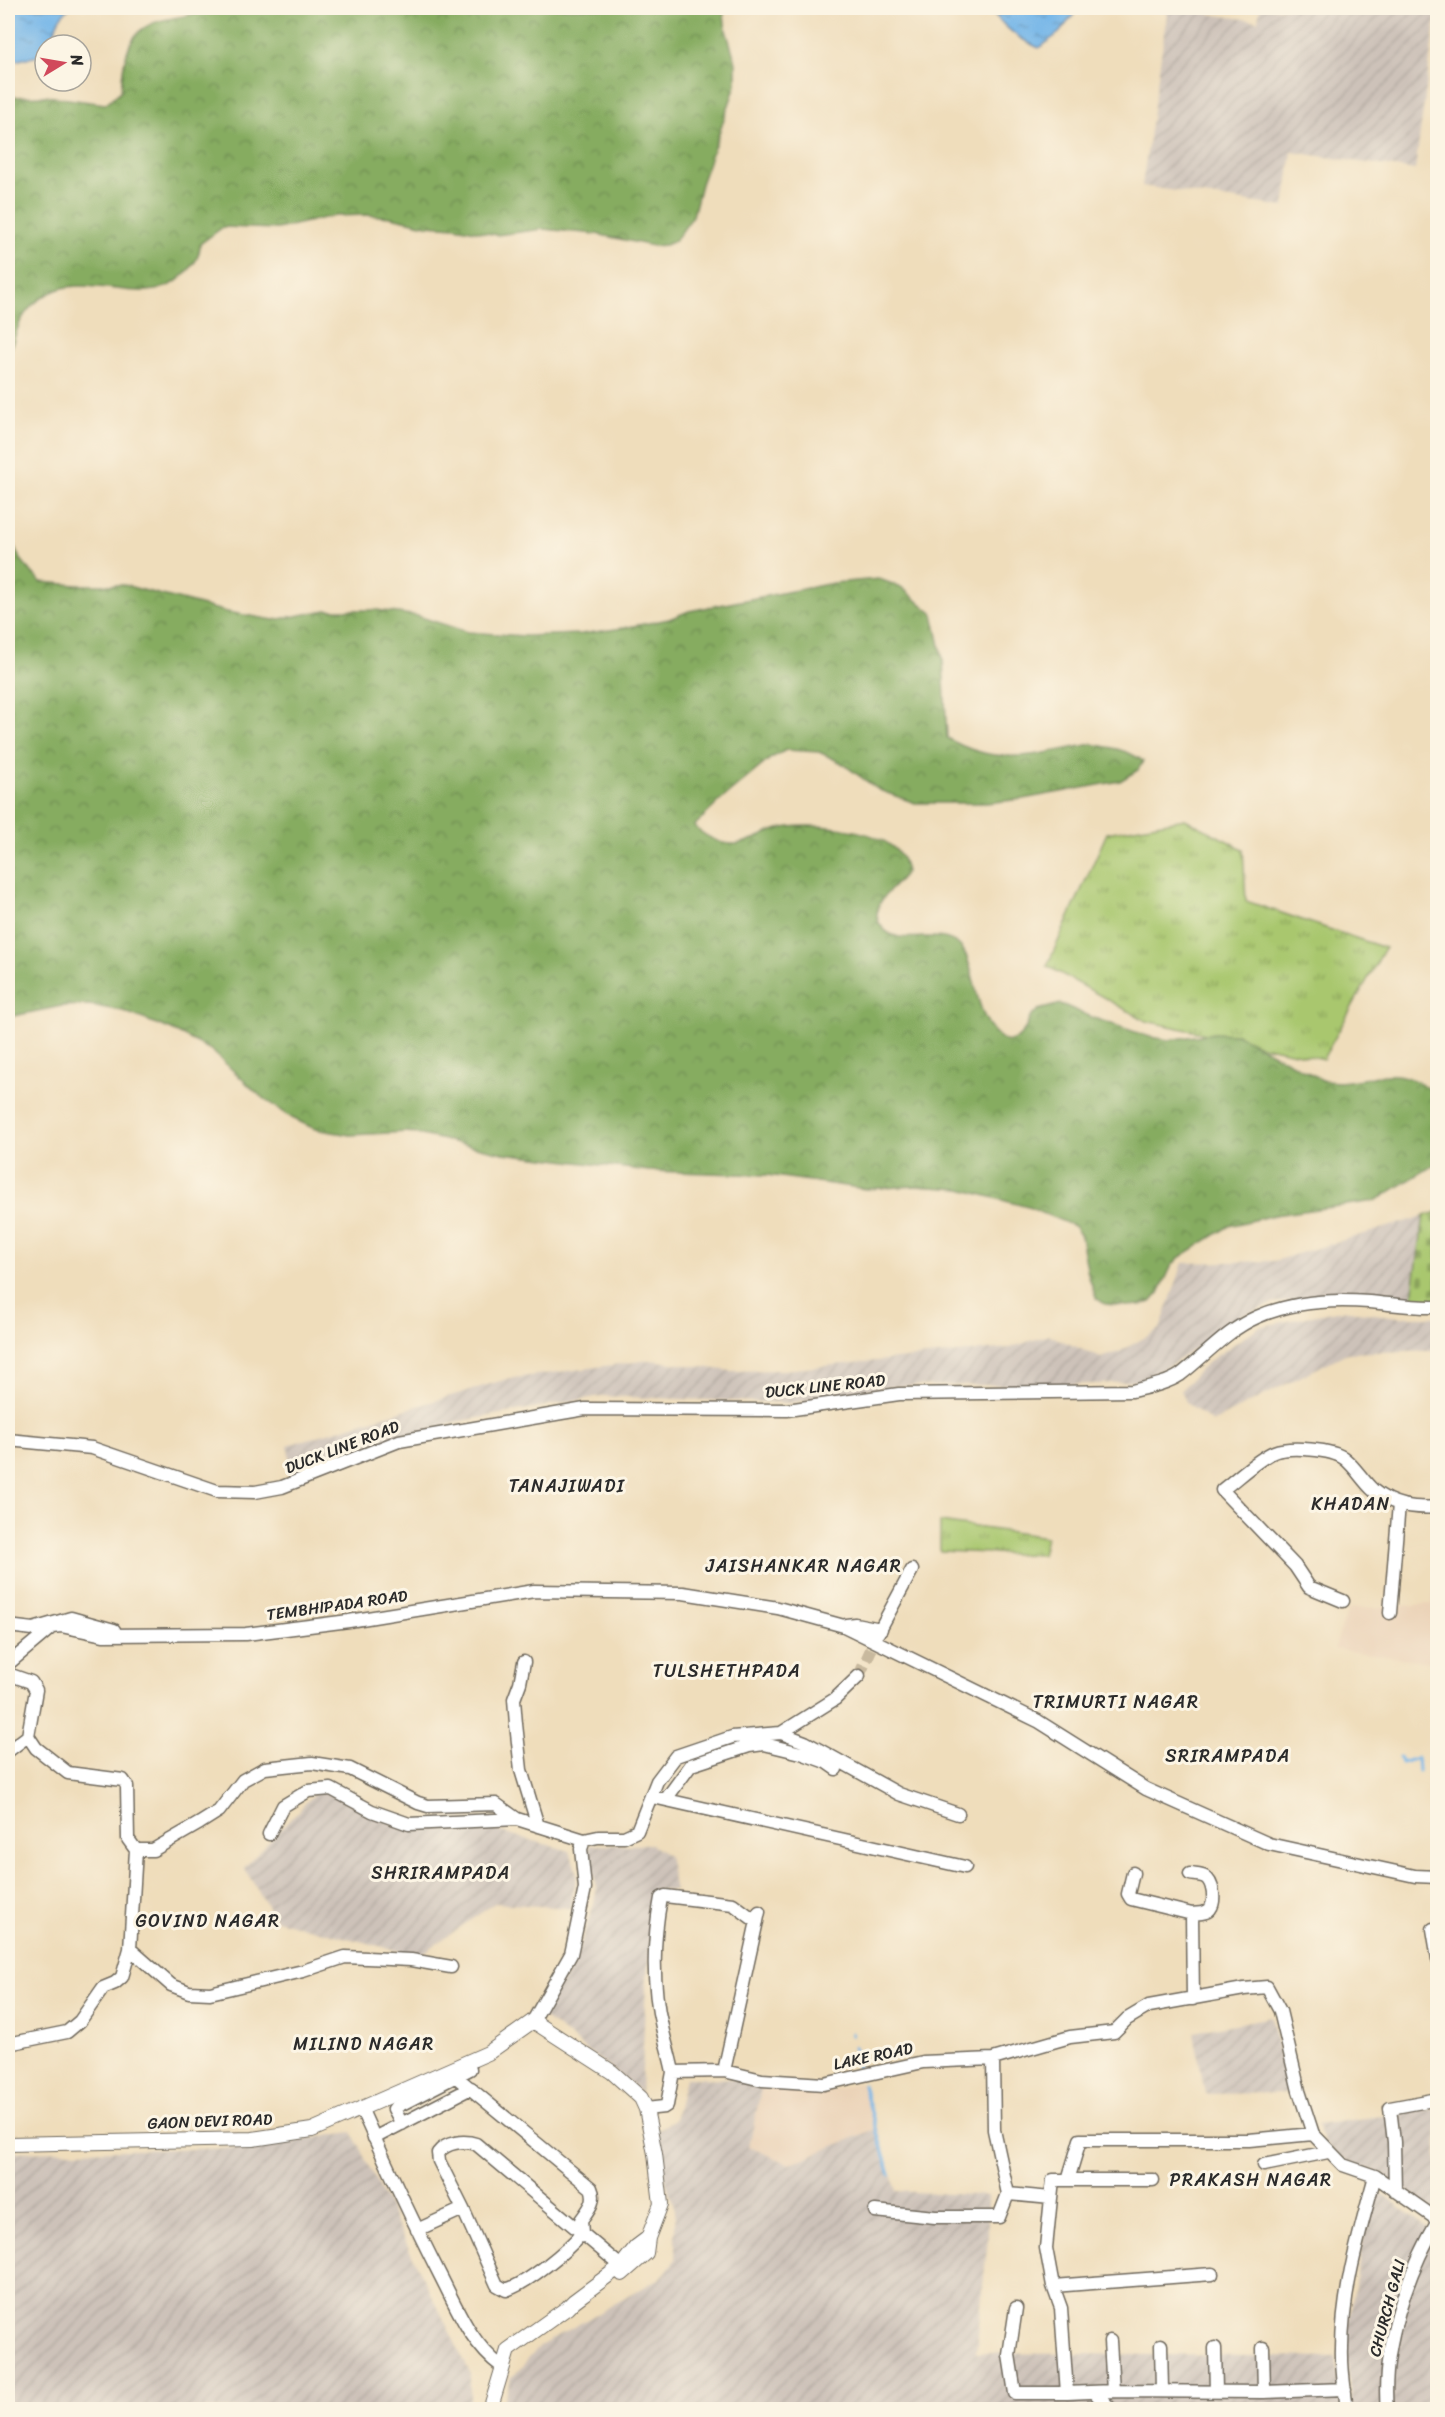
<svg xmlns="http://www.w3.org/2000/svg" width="1445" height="2417" font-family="Sriracha,sans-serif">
<defs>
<pattern id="industrial-furrows" width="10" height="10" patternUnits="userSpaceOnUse" patternTransform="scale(1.5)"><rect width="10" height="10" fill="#cdc2b9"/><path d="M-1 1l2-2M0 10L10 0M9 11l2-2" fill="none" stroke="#b0a79f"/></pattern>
<pattern id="grass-tufts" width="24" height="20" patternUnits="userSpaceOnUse" patternTransform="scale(1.5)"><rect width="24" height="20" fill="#a9c76e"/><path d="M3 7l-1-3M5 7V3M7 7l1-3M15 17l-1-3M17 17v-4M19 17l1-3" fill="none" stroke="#8aa25b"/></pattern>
<pattern id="forest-crowns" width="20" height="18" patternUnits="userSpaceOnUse" patternTransform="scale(1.5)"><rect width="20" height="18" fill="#86ac61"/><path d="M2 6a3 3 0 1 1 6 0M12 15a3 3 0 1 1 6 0" fill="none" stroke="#6e8c50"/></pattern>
<pattern id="cemetery-stones" width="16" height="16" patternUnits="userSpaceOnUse" patternTransform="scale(1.5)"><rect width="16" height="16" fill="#a9c76e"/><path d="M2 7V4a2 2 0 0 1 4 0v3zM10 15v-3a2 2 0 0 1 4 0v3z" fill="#8aa25b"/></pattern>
<pattern id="water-ripples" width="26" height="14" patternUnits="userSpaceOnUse" patternTransform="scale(1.5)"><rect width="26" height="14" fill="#73b5e8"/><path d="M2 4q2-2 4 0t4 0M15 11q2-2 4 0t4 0" fill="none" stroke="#5f93bc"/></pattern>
</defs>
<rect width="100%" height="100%" fill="#fcf5e5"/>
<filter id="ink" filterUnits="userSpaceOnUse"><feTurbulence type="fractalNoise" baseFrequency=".0167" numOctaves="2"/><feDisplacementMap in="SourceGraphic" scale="12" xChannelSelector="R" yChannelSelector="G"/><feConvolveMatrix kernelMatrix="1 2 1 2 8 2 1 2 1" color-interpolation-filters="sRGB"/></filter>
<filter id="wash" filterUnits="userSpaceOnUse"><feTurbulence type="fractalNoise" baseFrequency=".008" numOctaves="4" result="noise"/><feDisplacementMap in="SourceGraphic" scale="24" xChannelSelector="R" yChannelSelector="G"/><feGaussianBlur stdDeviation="1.35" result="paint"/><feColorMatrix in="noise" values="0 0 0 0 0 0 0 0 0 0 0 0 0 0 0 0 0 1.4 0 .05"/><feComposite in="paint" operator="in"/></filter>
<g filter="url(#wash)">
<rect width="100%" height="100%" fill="#efddbb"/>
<path fill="#ebd3b8" d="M1437,1565v98l-103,-14 14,-40 84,-5z
M763,2079l55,15 42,-11 6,11 8,36 -84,34 -41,-17z"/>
<path fill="url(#industrial-furrows)" d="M1168,8l90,13 2,-13h177l-22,162 -123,-18 -8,55 -142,-21z
M1424,1216l-13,88 -44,-9h-38l-57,9 -30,11 -68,48 -37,18 -38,3 -208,2 -101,17 -189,-7 -146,26 -94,29 -70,28 -3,-34 219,-66 143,-19 81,11 53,-1 225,-22 40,-13 52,23 18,-6 41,-23 23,-66 91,-2z
M1341,1310l57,7h39v33l-90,3 -135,69 -26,-20 -5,-12 27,-28 51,-35z
M319,1789l78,36 87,2 86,24 7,23 -7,34 -75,-5 -76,53 -143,-36 -32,-52z
M591,1845h60l17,10 7,36 -19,-1 -10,94 -5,108 -97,-75v-10l30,-42 20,-62 3,-16 -10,-37z
M1271,2017l17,76 -83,1 -11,-62z
M685,2078l78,1 -14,68 41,17 88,-36 18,63 92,5v42l-12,115 360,4 6,52 -841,1 10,-31 29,-33 122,-69 13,-17v-50l-10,-31 -9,-48 19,-11z
M1437,2108v104l-56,-39 -35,-12 -21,-18 -8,-18z
M352,2132l118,241v36h-462v-257l244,-4z
M1377,2190l60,44v175l-85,1 -7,-67 19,-108z"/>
<path fill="url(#grass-tufts)" stroke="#6a794c" stroke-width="1.5" d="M1185,819l58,30 3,52 139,47 -62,111 -177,-38 -99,-55 60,-133z
M940,1522l106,15 -4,18 -102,-4z"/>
<path fill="url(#forest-crowns)" stroke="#586c46" stroke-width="1.5" d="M221,8h502l3,22 10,33v22l-35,99 -8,32 -18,25 -10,4 -12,1 -57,-12 -53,-5 -46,6 -42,-8 -29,-2 -35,-8 -24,-2 -34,1 -56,13 -54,-2 -23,17c0,12 -5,19 -13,28 -31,34 -72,12 -109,14 -18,0 -37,9 -49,23 -12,13 -16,34 -21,51v-263l38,-1 59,8 16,-13c5,-83 35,-65 100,-83z
M8,518c5,35 9,39 33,64l36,3h47l103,27 47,8 53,-10h50l41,6 49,16 58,4 56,-2 42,-6 46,-9 20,-8 144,-28 46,-4 22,8 32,27 10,45 4,79c51,30 90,16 145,6 18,3 36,6 51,17l-5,9 -18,11 -97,18 -37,4h-71l-36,-13 -39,-28 -21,-10 -33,-2 -15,8 -48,40 -29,28c10,10 27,19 41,18 16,-1 29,-11 44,-15 29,-7 96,-2 118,22 6,6 7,13 9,21 -10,15 -40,33 -25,54 17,24 55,0 78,19 7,6 9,16 12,25 7,26 10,58 36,72l11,-4 7,-9 5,-11 8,-8 23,-6 33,14 56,19 19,3 45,-7 23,1 87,47c47,6 69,-26 113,15v67l-62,38 -101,14 -45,11 -49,31 -8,8 -13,28 -8,9 -11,3 -13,1 -22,-2 -9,-6 -8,-24 -7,-38 -7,-10 -46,-19 -67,-18 -46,-3 -49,3 -99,-14 -118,-4 -146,-18 -95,-21 -58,3 -35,-6 -23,-11 -34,-24 -47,-44 -39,-20 -49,-19 -34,-6 -27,1 -54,11z"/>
<path fill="url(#cemetery-stones)" stroke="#6a794c" stroke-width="1.5" d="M1437,1212v90l-26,2 13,-88z"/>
<path fill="url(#water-ripples)" stroke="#4f708a" stroke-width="1.5" d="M8,8h62c-13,9 -17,22 -15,37h-10v10l-37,7z
M989,8h90l-20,25 -20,15c-22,-10 -35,-21 -50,-40z"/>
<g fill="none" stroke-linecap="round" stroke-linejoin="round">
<path stroke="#73b5e8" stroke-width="3" d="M1399,1757l2,6 16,-5 1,13
M852,2033v2
M854,2047l4,21
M863,2085l27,90"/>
</g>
</g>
<g filter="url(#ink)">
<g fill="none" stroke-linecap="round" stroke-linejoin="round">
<path stroke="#c8b99e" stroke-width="12" stroke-dasharray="12 6" stroke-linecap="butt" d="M859,1676l19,-42"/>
<g stroke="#70695d" stroke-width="15">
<path id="minor" d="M8,1440l84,8 125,43 38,1 27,-5 117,-46 186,-32 202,1 112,-16 233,-3c16,-4 34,-7 48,-16 25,-19 47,-45 77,-58 34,-15 75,-18 112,-15 23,2 45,6 69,5
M1343,1601l-34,-14 -14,-21 -73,-76c15,-11 35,-31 52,-38 15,-6 59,-3 71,7 11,9 18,22 28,31 19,16 41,19 65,17
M1390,1613l9,-109
M846,1625l9,-1 26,5
M8,1626l25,3 38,-11 43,12
M878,1633l34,-63
M524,1662l-4,21 -6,16 2,25 5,46 17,56
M8,1664l44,-37 9,-1 42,9 143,-1 103,-13 185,-30 149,2 95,15 66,18 194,95 108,68 123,55 146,32 23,1
M8,1674l23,8 5,8 -8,46 -20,15
M781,1733l24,9 94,52 59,20
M28,1736l8,12 32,25 55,7 4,6 1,53 8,11
M653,1797l312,70
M666,1799l25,-34 58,-19 15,-2 37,9 25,9 10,7
M269,1834l14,-28 25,-15 23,-2 41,22 37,13 108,-5
M136,1850h17l47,-27 19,-12 24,-31 22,-12 47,-5 38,6 68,34 10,3 68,-2 21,15 67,21 14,-3h26l13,-6 20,-50 19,-25 56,-19 49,-4 54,-34 24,-23
M136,1850l-6,99 41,36 18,7 21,1 93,-22 42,-14 66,3 40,7
M1133,1873l-5,21 3,5 61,15 1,85
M1190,1874c5,1 11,1 15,3 8,5 11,24 5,32 -4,5 -12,4 -18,5
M1438,1929h-5l5,30
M533,2021l38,-67 14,-66 -4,-39 3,-9
M8,2044l59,-12 13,-11 23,-33 12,-5 7,-6 8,-28
M993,2059l1,71 14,64 43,4 -5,50 7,38 8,22 6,85 46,-2 151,1 81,-3
M724,2071l35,-159
M673,2072c-3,-16 -8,-30 -11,-45 -10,-41 -9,-88 -1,-129l4,-2 68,8 24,18
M361,2108c25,56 51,112 79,167 17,33 31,69 61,91
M646,2109l18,-2 3,-2 6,-33 51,-1 38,9 62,4 99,-22 70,-3 77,-22 44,-5 13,-13 22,-13 95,-17 23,-2 13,24 19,80 14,43 30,31 32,11 63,44
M402,2124l-8,-15 2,-2 74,-38
M374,2138l97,-50
M1264,2165l64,-13
M1068,2180l12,-40h169l64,-6
M1395,2191l-1,-49 -4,-34 48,-9
M1051,2198l2,-18h100
M463,2209l-24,-48 -1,-8c8,-11 26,-13 38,-9l145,122
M875,2211l60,6h64l9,-23
M417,2230l46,-21 34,76 9,5c22,-7 61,-39 76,-57l-1,-13c7,-10 16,-19 10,-32l-142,-117
M1053,2286l159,-12
M1016,2308l-7,47 6,38h52
M1110,2341l3,50
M1161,2345l1,45
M1215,2348l1,43
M1263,2348l1,44
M1095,2393l17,17
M1347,2410c-2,-20 -6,-41 -5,-61 0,-58 18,-118 33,-173
M1387,2410c-6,-61 20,-137 51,-189"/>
</g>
<g stroke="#70695d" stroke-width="16">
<path id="tertiary" d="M8,2144l245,-5 59,-9 176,-77 45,-32 79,51 29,26 5,11 9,45 6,50 -13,34 -12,9 -15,19 -47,35 -7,7 -59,42 -18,60
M622,2274l24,-21 2,-15"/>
</g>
<use href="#minor" stroke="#fff" stroke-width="12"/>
<use href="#tertiary" stroke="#fff" stroke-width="14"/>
</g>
</g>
<g text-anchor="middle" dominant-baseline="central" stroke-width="6" stroke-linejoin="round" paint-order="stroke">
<g font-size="16" fill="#2b2b2b" stroke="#fcf5e5">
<text transform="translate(825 1386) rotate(-6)">DUCK LINE ROAD</text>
<text transform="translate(342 1447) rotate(-21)">DUCK LINE ROAD</text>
<text transform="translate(337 1605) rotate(-8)">TEMBHIPADA ROAD</text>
<text transform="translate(873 2056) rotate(-12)">LAKE ROAD</text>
<text transform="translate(210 2121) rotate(-2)">GAON DEVI ROAD</text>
<text transform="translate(1387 2308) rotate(-75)">CHURCH GALI</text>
</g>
<g font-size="18" letter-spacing="1.5" fill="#2b2b2b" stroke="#fcf5e5">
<text x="567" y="1486">TANAJIWADI</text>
<text x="1351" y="1504">KHADAN</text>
<text x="804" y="1566">JAISHANKAR NAGAR</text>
<text x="727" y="1671">TULSHETHPADA</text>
<text x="1116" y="1702">TRIMURTI NAGAR</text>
<text x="1228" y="1756">SRIRAMPADA</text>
<text x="441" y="1873">SHRIRAMPADA</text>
<text x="208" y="1921">GOVIND NAGAR</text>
<text x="364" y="2044">MILIND NAGAR</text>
<text x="1251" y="2180">PRAKASH NAGAR</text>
</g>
</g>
<rect width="1445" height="2417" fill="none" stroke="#fcf5e5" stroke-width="30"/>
<g transform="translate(63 63) rotate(79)"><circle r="28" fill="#fcf5e5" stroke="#a8a49b" stroke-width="1.5"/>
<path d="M0-4.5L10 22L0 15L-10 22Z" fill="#d1495b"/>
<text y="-9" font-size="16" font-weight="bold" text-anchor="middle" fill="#2b2b2b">N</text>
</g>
</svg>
